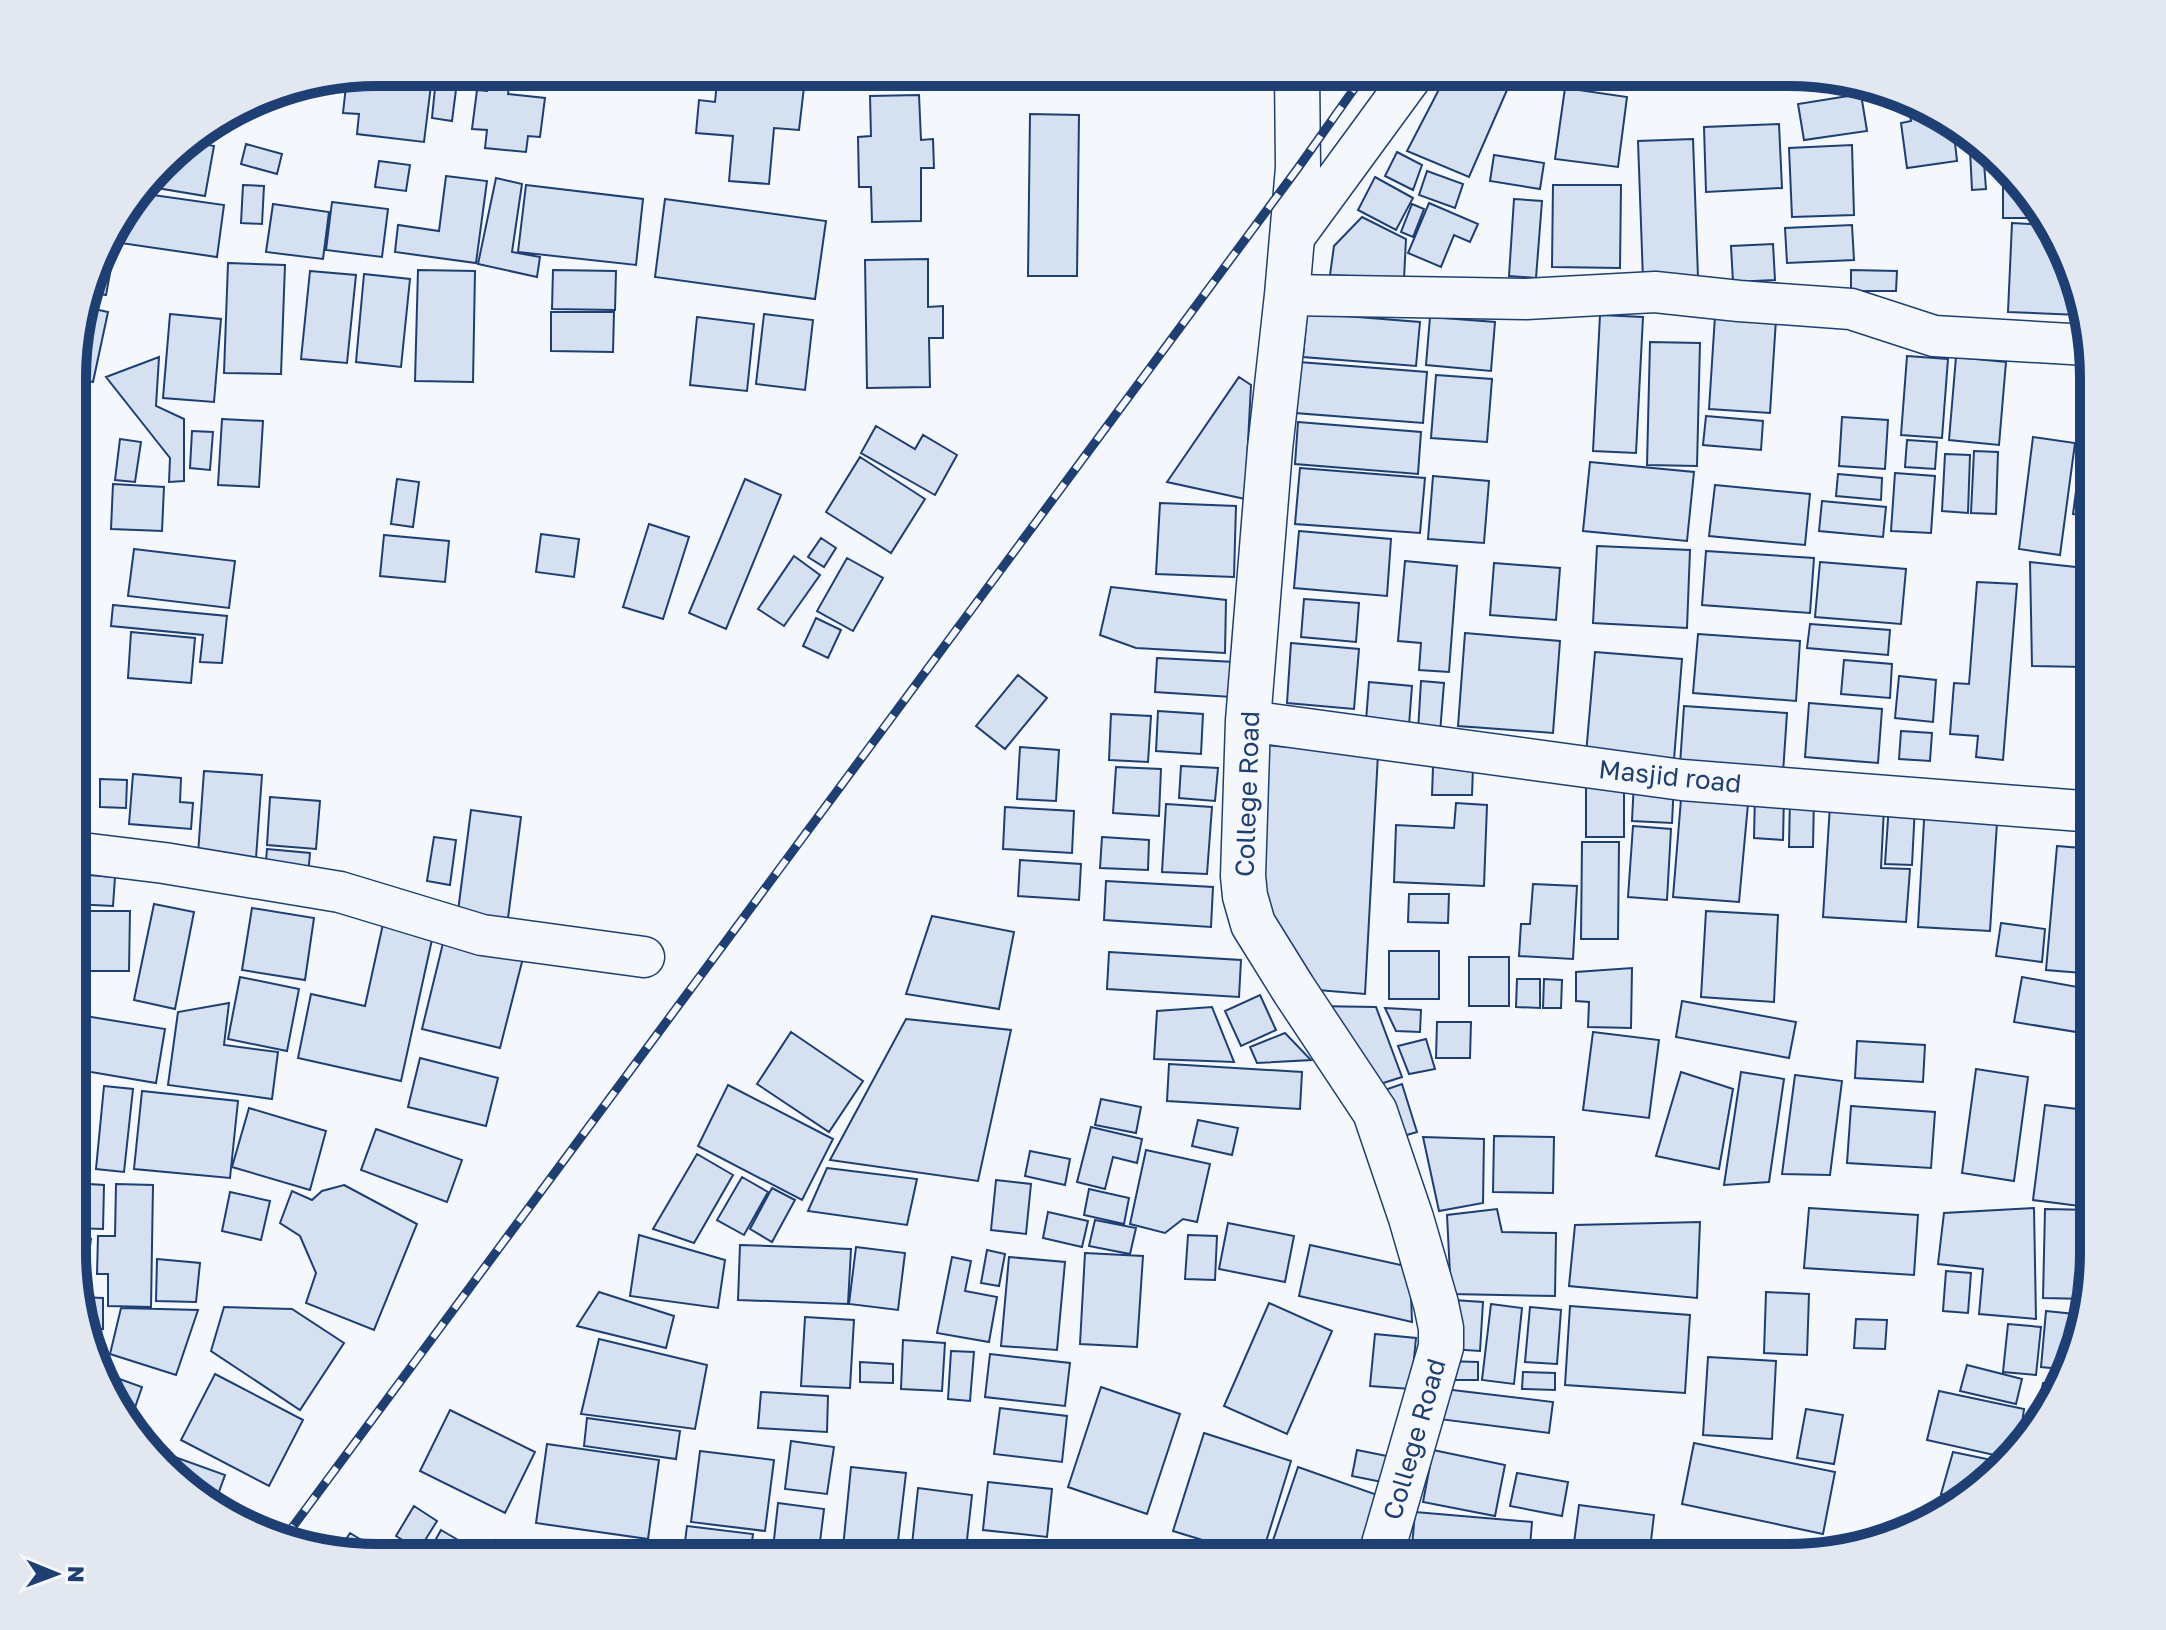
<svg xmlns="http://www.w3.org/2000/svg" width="2166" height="1630" font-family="'Golos Text',sans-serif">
<rect width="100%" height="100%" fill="#f4f7fb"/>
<path fill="#d5e0f0" stroke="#1d3f73" stroke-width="2" d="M385,72h30l-1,10 17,3 -7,57 -67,-8 2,-20 -16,-1 4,-36 10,-2 27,4z
M718,72h35l-1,10 52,5 -5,43 -25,-2 -5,56 -40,-3 4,-45 -37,-3 3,-33 16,2z
M982,72h45v4h-45z
M1448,72h60l6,2 -45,103 -62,-26z
M1559,73h73l-3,13z
M1811,73l45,11v3l-44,2z
M488,77l22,3 -2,14 37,4 -5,39 -12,-1 -2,16 -41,-4 2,-18 -15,-1 5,-39 10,1z
M435,88l21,2 -4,31 -20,-3z
M1565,88l62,9 -9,70 -63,-8z
M274,91l-2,18 -24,-3z
M1861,94l6,37 -63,9 -6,-36z
M919,95l2,45 12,-1 1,29h-13v53l-49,1 -1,-35h-12l-1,-50 13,-1 -1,-40z
M1907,97l46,28 4,36 -50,7 -6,-45 10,-2z
M1030,114l49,1 -2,161h-49z
M1779,124l3,64 -76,4 -2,-65z
M1693,139l5,138 -55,2 -5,-138z
M187,141l27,5 -9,50 -60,-10 31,-38z
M246,144l36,10 -5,20 -36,-10z
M1852,145l2,70 -62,2 -3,-69z
M1970,150h13l3,39 -14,1z
M1397,152l25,13 -9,25 -28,-14z
M1494,155l50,8 -4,26 -50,-8z
M379,161l31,4 -4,26 -31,-4z
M2003,164l41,54h-41z
M1427,171l36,13 -8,24 -36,-13z
M446,176l41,5 -11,82 -81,-11 3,-27 41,6z
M1375,177l38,21 -17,32 -38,-20z
M496,178l26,6 -10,68 28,5 -3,20 -59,-13z
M243,185l21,1 -2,38 -21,-1z
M526,185l117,14 -7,66 -118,-13z
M1553,185h68l-1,83 -68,-1z
M139,193l85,12 -7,52 -110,-16 6,-16z
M665,199l161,22 -11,78 -160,-22z
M1514,199l28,2 -6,77 -27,-2z
M332,202l56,7 -6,48 -56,-7z
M1429,203l49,21 -8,18 -16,-7 -13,32 -33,-14z
M273,204l56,8 -6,47 -57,-7z
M1412,204l12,5 -11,28 -12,-5z
M1362,217l44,22 -2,40 -74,-4 4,-29z
M2012,223l37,2 14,18 16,72 -71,-3z
M1852,225l2,35 -67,3 -2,-35z
M106,244l9,2 -9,49 -16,-3z
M1773,244l2,36 -42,2 -2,-36z
M928,259v48l15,-1v32h-14l1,49 -63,1 -2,-128z
M228,263l57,2 -4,109 -57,-1z
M418,270l57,1 -2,111 -58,-1z
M553,270l63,1 -1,39 -63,-1z
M1851,270l46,1 -1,20h-45z
M310,271l46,4 -9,88 -46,-4z
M364,274l46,5 -9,88 -45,-5z
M85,307l23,5 -15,70 -18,-4v-41z
M551,312h63l-1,40 -62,-1z
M1307,313l113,9 -4,44 -113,-9z
M170,314l51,5 -7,83 -51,-4z
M764,314l49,6 -8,70 -49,-6z
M1600,315l43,2 -7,136 -43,-2z
M1715,316l61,3 -6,94 -61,-4z
M697,317l57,7 -7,67 -57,-6z
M1430,317l65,5 -4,49 -65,-6z
M1650,342l50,1 -3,123 -50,-1z
M1907,356l41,3 -6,79 -41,-3z
M159,357l-3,49 28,13v62l-15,1 1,-24 -64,-81z
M1956,357l50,5 -7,83 -50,-5z
M1299,362l128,10 -4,51 -128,-10z
M1436,375l56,4 -5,63 -56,-4z
M1239,377l12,8 -6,114 -78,-17z
M1706,416l57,5 -2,29 -58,-5z
M1842,417l46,3 -3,49 -46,-3z
M222,419l41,2 -4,66 -41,-2z
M1298,422l123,10 -3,42 -123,-10z
M876,426l39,23 8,-14 34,20 -22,40 -74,-42z
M192,431l21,1 -3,38 -20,-2z
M2033,437l42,6 -15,112 -41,-6z
M120,439l21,3 -6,40 -20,-2z
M1907,440l30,2 -2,27 -30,-2z
M2082,446l12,1v71l-21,-4z
M1974,451l24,1 -2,62 -25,-1z
M1945,454l25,1 -2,58 -26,-2z
M860,457l65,42 -34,54 -65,-41z
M1590,462l104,10 -7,69 -104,-10z
M1300,468l125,10 -5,55 -125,-9z
M1895,473l40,3 -4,57 -40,-2z
M1838,474l44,4 -1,22 -45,-4z
M1433,476l56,5 -5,62 -56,-4z
M397,479l22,3 -6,45 -22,-3z
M745,479l36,16 -55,134 -37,-16z
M113,484l51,3 -2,44 -51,-2z
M1715,485l95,9 -5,51 -96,-9z
M1822,501l64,6 -3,30 -64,-6z
M1160,503l76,3 -2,71 -78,-3z
M649,524l40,13 -26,82 -40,-12z
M1299,531l92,8 -4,57 -93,-8z
M541,534l38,5 -5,38 -38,-5z
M384,535l65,6 -4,41 -65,-6z
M821,538l15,10 -12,19 -16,-10z
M1597,546l93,4 -3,78 -94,-5z
M134,549l101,12 -6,47 -101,-12z
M1706,551l108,7 -4,55 -108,-8z
M794,556l26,19 -36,51 -26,-17z
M847,558l36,20 -30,53 -36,-20z
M1405,561l52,5 -8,106 -30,-2 2,-27 -23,-2z
M1820,562l86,7 -5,55 -86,-7z
M2030,562l64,7v24l-10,74 -52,-1z
M1494,563l66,5 -4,52 -66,-5z
M1977,582l40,2 -14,176 -27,-3 2,-21 -28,-2 4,-51 15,1z
M1111,587l115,13 -1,53 -89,-5 -36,-13z
M1304,599l55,4 -3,39 -55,-5z
M113,605l114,11 -5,47 -22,-1 3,-27 -92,-9z
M816,618l25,12 -13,28 -25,-12z
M1810,624l80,6 -2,25 -81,-7z
M131,632l64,6 -4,45 -63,-5z
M1465,633l95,8 -7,92 -95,-7z
M1698,634l102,7 -4,60 -103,-8z
M1291,643l68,6 -5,60 -67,-6z
M1595,652l87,7 -9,113 -88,-7z
M1157,658l78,4 -3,35 -77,-5z
M1844,660l48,4 -2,34 -49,-4z
M1018,675l29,23 -42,51 -29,-23z
M1899,676l37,4 -3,42 -38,-4z
M1421,681l23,2 -4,50 -22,-2z
M1369,682l43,4 -3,39 -43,-4z
M1809,703l73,6 -4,54 -73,-6z
M1684,706l103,7 -4,60 -103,-8z
M1158,711l45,3 -2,40 -45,-3z
M1111,714l40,2 -3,46 -39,-2z
M1901,731l31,2 -2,28 -31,-2z
M1262,745l116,9 -13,240 -59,-5 -51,-79z
M1020,747l39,3 -3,51 -39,-2z
M1181,766l37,2 -3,33 -36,-3z
M1116,767l45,2 -2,47 -46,-3z
M1433,767h40l-1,28h-40z
M204,771l58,4 -7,97 -58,-4z
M133,774l48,4 -1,24 13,1 -2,26 -62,-5z
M1624,778v59h-38v-58z
M100,779l27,1 -1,28 -26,-1z
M74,780h16v28h-16z
M1634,781l40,2 -2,40 -40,-2z
M1682,787l67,6 -10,109 -66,-5z
M1755,793l29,1 -1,46 -29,-2z
M1790,796h24l-1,51h-24z
M270,797l50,4 -4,48 -49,-4z
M1456,803l31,2 -3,81 -90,-4 2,-57 58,3z
M1925,803l73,4 -8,124 -72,-4z
M1166,804l46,3 -5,67 -45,-2z
M1889,804l26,2 -3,59 -27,-1z
M1830,805l54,3 -3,60 29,1 -4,53 -83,-5z
M1005,807l69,4 -2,42 -69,-4z
M471,810l50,7 -14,109 -50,-7z
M1633,826l38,3 -4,71 -39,-3z
M434,837l22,3 -6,45 -23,-4z
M1102,837l47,3 -1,30 -48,-2z
M1582,842h37l-1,97h-37z
M2057,846l37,3v125l-48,-4z
M267,849l43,4 -2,23 -43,-4z
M1020,860l61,4 -2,36 -61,-4z
M74,874l41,3 -2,29 -40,-2z
M1106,881l107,6 -2,40 -107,-7z
M1533,884l44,2 -4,73 -54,-3 2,-32h9z
M1409,894h40l-1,29 -40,-1z
M154,904l40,8 -19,97 -41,-9z
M252,908l62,10 -9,62 -63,-10z
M73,911h57l-1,60h-56z
M1706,911l72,4 -4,87 -73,-5z
M932,916l82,16 -15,77 -93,-15z
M2001,923l44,6 -3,33 -46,-6z
M383,924l50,11 -32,146 -103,-23 13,-64 54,12z
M445,935l79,19 -24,94 -78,-19z
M1389,951h50v48h-50z
M1109,952l132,8 -2,37 -132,-8z
M1469,957h40v49h-40z
M1632,968l-1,60 -43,-1 1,-25 -13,-1v-29z
M240,977l59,12 -12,62 -59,-12z
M2022,977l72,13v21l-5,23 -75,-12z
M1517,979h23v29l-24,-1z
M1544,979l18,1 -1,28h-18z
M1260,995l16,35 -35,16 -16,-35z
M1682,1001l114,21 -7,36 -113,-21z
M229,1003l-5,42 54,7 -6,47 -104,-14 10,-73z
M1312,1006l64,1 26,70 -25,8z
M1212,1007l22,55 -80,-3 3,-48z
M1385,1008l36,2 -1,22 -24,-1z
M73,1014l92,15 -9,54 -83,-14z
M906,1019l105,11 -33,151 -148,-21z
M1437,1022h34l-1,36h-34z
M791,1032l72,49 -34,51 -72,-48z
M1593,1032l66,8 -10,78 -66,-8z
M1285,1033l26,27 -54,3 -7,-16z
M1426,1039l9,30 -26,5 -11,-28z
M1857,1041l68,4 -2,37 -68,-4z
M420,1058l78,20 -12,48 -78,-19z
M1169,1064l133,8 -2,37 -133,-8z
M1976,1069l52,8 -14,104 -52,-8z
M1681,1072l52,17 -14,80 -63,-13z
M1741,1072l43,7 -15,103 -45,3z
M1795,1075l47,6 -12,94 -48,-1z
M1402,1084l15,48 -24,7 -14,-47z
M728,1085l105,54 -31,61 -104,-54z
M104,1086l29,3 -9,83 -28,-3z
M73,1089l16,2 -9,83h-7z
M142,1091l96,10 -8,77 -96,-9z
M1101,1099l40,8 -5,26 -41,-8z
M2045,1105l48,6v44l-6,52 -54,-7z
M1851,1106l84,6 -4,56 -84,-5z
M249,1108l77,23 -16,59 -78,-23z
M1198,1120l40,8 -6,27 -40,-9z
M1091,1127l51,12 -5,24 -24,-6 -8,32 -28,-7z
M376,1129l86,31 -15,42 -86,-32z
M1494,1136l60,1 -1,56 -60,-1z
M1423,1137l61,2 -1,64 -44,8z
M1146,1150l64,14 -13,58 -14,-3 -18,14 -35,-9z
M1030,1151l40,8 -5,26 -40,-9z
M697,1154l36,21 -39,68 -41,-14z
M827,1168l90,11 -10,46 -99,-14z
M742,1177l26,15 -24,43 -27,-15z
M996,1180l35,4 -5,50 -35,-4z
M73,1183l31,2 -1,44 -30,-1z
M116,1184l37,1 -2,122 -43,-1v-32h-11l1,-38h17z
M344,1185l73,39 -43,106 -68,-27 10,-30 -16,-37 -20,-13 12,-32 20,9 10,-9z
M772,1188l23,12 -23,42 -22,-13z
M1089,1189l40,9 -5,26 -40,-9z
M230,1192l40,9 -9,39 -39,-9z
M1809,1208l109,7 -4,60 -110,-7z
M2034,1208l2,111 -57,-5 4,-45 -45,-5 6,-51z
M1497,1209l5,23 54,1 -1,63 -104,-2 -4,-79z
M2045,1209l48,1v63l-6,26 -44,-1z
M1048,1212l40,9 -6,26 -39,-9z
M1095,1220l41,8 -6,26 -41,-8z
M1700,1222l-3,76 -128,-12 6,-61z
M1228,1223l66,13 -9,46 -66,-13z
M639,1235l86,25 -7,48 -88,-12z
M1188,1235l29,1 -2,44 -30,-1z
M73,1237l18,2 -7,51h-7l-4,-17z
M740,1245l111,4 -3,55 -110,-4z
M1310,1245l100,22 2,55 -113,-26z
M856,1247l49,6 -7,57 -49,-6z
M987,1250l18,4 -6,32 -18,-3z
M1085,1253l58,3 -6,91 -57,-3z
M952,1257l19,4 -6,30 32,6 -8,45 -52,-9z
M1009,1257l56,5 -8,88 -56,-4z
M157,1259l43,4 -4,39 -40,-1z
M1946,1271l25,2 -3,40 -25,-2z
M599,1292l75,24 -8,32 -89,-22z
M1766,1292l43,2 -2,61 -43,-2z
M79,1297l24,1v31h-15z
M1453,1300l30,2 -3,49 -30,-2z
M1269,1303l63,28 -45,103 -63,-28z
M1491,1304l31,4 -8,76 -32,-4z
M1570,1306l120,9 -5,78 -120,-8z
M224,1307l68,2 52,34 -44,67 -89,-59z
M1530,1307l31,3 -4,54 -32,-2z
M121,1308l77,2 -22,65 -66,-21z
M2046,1311l38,4 -13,55 -30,-3z
M805,1317l49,3 -4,68 -49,-2z
M1856,1319l31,1 -2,29 -31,-1z
M2008,1324l33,3 -5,48 -33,-3z
M1375,1334l41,4 -5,51 -41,-3z
M599,1339l108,26 -12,64 -114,-15z
M903,1340l42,3 -3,48 -41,-2z
M951,1351l23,1 -4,49 -22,-2z
M990,1354l80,9 -5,43 -80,-9z
M1708,1357l68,4 -4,78 -69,-4z
M1444,1361l34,1v18h-35z
M860,1362l33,2v19l-33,-1z
M1967,1365l55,14 -6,25 -56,-13z
M100,1372l42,15 -12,35 -26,-34z
M1523,1372l32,1v17l-33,-1z
M215,1374l88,46 -34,66 -88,-46z
M2043,1383l18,2 -19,31 -5,-1z
M1101,1387l79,27 -33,100 -79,-27z
M1444,1389l109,13 -4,31 -110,-14z
M1939,1391l85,18 -6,45 -6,5 -85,-19z
M761,1392l67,4 -1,36 -69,-4z
M1000,1408l67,8 -5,46 -68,-8z
M1806,1409l37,6 -9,49 -37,-6z
M450,1410l85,42 -30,61 -85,-42z
M587,1418l93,13 -4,28 -92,-13z
M1204,1433l87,28 -30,97 -88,-27z
M791,1441l43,6 -7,47 -42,-5z
M1694,1443l141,29 -12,62 -141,-30z
M547,1444l112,16 -11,79 -112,-16z
M150,1448l75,27 -9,25 38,15 -8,10 -70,-43z
M1357,1450l40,8 -5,26 -40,-8z
M1433,1450l72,15 -10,51 -72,-14z
M700,1451l74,9 -9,71 -74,-9z
M1953,1452l53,11 -47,36 -18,-5z
M851,1467l55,6 -10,85h-54z
M1298,1467l85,30 -21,61h-95z
M1517,1473l51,9 -6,34 -52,-10z
M988,1482l64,7 -5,48 -64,-7z
M918,1488l54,7 -7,63 -54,-4z
M778,1503l46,6 -6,49h-46z
M1579,1505l75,10 -5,43h-77z
M414,1506l23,15 -18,29 -23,-14z
M1415,1512l117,10 -3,36h-118z
M687,1526l66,8 -3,24h-67z
M441,1530l46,27h-61z
M350,1533l37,23 -1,1h-28l-21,-4z
M496,1540l38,13v4h-39z"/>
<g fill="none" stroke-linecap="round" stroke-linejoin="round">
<g stroke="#1d3f73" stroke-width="43">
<path id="minor" d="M1292,240l123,-168
M1287,295l239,4 129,-7 84,9 112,8 83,27 153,9
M1248,721l434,59 412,32
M74,852l90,11 176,29 142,43 162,22"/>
</g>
<g stroke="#1d3f73" stroke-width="47">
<path id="tertiary" d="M1297,72l1,96 -11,127 -17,154 -22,272 -5,155 2,20 8,28 41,66 81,122 36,106 25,86 5,24v19l-61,211"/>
</g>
<use href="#minor" stroke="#f4f7fb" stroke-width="40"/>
<use href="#tertiary" stroke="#f4f7fb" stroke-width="44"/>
<g stroke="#1d3f73" stroke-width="9">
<path id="rail" d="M283,1540l1015,-1372 68,-96"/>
</g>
<use href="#rail" stroke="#f4f7fb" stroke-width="6" stroke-dasharray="18" stroke-linecap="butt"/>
</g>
<g text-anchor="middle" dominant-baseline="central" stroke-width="6" stroke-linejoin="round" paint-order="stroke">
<g font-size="26" fill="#1d3f73" stroke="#f4f7fb">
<text transform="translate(1670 776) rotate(6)">Masjid road</text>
<text transform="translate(1247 794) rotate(-88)">College Road</text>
<text transform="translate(1414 1439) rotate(-74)">College Road</text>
</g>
</g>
<path d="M0 0H2166V1630H0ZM378 86H1788A292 292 0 0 1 2080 378V1252A292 292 0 0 1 1788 1544H378A292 292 0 0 1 86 1252V378A292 292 0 0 1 378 86Z" fill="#e3e8f0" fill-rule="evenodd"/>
<path fill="none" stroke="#1d3f73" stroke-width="10" d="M378 86H1788A292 292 0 0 1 2080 378V1252A292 292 0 0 1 1788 1544H378A292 292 0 0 1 86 1252V378A292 292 0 0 1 378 86Z"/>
<g transform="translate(56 1574) rotate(91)" stroke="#f4f7fb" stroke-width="6" paint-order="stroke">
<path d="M0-6L14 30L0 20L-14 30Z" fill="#1d3f73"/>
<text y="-12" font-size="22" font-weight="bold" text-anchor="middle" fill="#1d3f73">N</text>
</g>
</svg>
